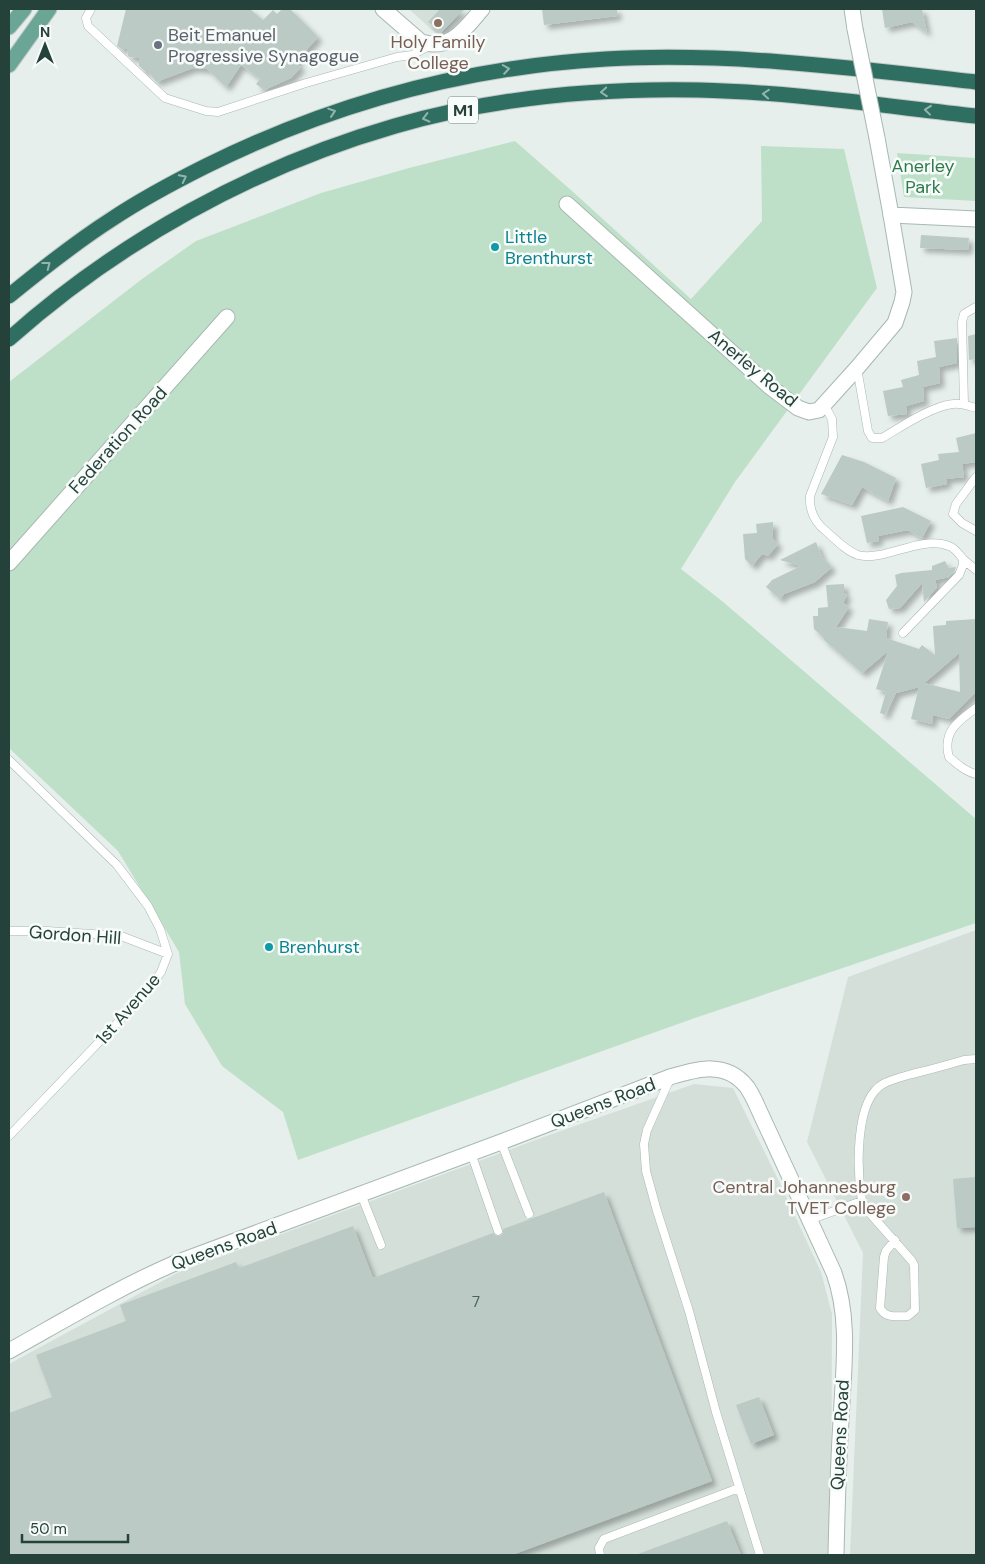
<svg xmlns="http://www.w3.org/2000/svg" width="985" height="1564" font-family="'DM Sans',sans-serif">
<defs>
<filter id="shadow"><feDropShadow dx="4.5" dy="4.5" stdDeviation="2.5" flood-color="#0004"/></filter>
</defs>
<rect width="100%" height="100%" fill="#e6efeb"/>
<path fill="#d4dfda" d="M409,9h56l-25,28z
M976,930v625h-126l13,-302 -56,-111 41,-165z
M694,1084l39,4 43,87 45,97 11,42 -1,241h-822v-191l170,-92 362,-134z"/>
<path fill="#bfe0c8" d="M515,141l57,50 119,108 71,-78 -1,-75 83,3 33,139 -142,194 -54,87 41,32 254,218v104l-284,96 -394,141 -15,-48 -61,-46 -37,-62 -6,-52 -61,-101 -109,-103v-366l133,-103 54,-38 125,-48 88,-25z
M897,153l79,5v43l-72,-4z"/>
<path fill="#bbcac4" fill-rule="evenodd" filter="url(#shadow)" d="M126,9h124l13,11 10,-10 4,4 5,-5h8l28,28 -22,25 5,5 -10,11 -27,12 -8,-6 4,-5 -19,-14 -15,22 -19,-18 -14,-1 -37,14 -7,-10h-3l-7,-6v-8l-10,-1 -1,-2 -1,-6h-6l-4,-3z
M440,9h24l-23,24 -13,-11z
M542,9h75v7l-73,9z
M882,9h40l5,24 -15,-11 -27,6z
M921,235l48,3 -1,12 -48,-2z
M976,334v25l-7,1 -1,-24z
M957,338v25l-18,4 1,16 -17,4 1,14 -18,5 1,8 -19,2 -5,-25 20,-4 -2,-7 18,-5 -2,-14 19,-4 -2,-16z
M976,433v29l-14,2 2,13 -18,2 1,5 -21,4 -5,-24 18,-4 -1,-6 21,-2 -3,-14z
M842,455l22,7 32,16 -8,23 -26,-14 -10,18 -31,-11z
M903,507l28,14 -9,17 -14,-8 -30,6 1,5 -12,2 -6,-27z
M773,522v17l5,5 -10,12 -6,-2 -10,12 -7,-7 -2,-25 14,-1 -1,-9z
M816,542l6,15 10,10 -17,15 -31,12 -4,5 -14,-12 6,-7 29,-14 -21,-6z
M945,561l4,7 7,-1 -2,5 -5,5 -14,3 2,7 -13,15 -2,-19 -22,25 -11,1 -3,-9 11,-14 -2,-11 6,-2 31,-3v-4z
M844,584v9l3,2 -4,8 6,4 -13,20 31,4 2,-12 19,3 -2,16 33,11 3,-4 13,10 -2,-29 13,-1v-4l30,-2v73l-27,27 -16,-4 -1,9 -21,-5 8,-32 -23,6 -11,22 -5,-2 6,-21 -10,-3 12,-38 -26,22 -39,-34 1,-1 -10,-9 -1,-13h5v-8l10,-1 -2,-22zM959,653l1,39 -36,-9 12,-10z
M976,1177v50l-19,1 -4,-49z
M604,1192l108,289 -200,74h-503v-142l43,-16 -16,-42 90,-34 -6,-16 116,-43 3,6 114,-42 20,52 120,-45 3,3h4l3,-3v-4z
M759,1397l15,38 -23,9 -15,-39z
M727,1521l14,34h-103v-1z"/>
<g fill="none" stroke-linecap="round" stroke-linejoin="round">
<g stroke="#a8b8b2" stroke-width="9">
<path id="service" d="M91,9l-5,9 2,8 77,72 41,13 12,1 88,-29 91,-26 15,-2 17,-9
M857,368l11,63 4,7h10c19,-11 50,-32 71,-34 8,-1 16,2 23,4
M824,404l8,15 1,18 -23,59c-1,16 5,27 17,36 9,8 19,19 31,23 26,7 62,-20 91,-9 6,2 10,8 14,13v6l-4,10 -56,58
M964,404l-2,-82 2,-8 12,-7
M976,477l-20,27 -3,10 9,9 14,8
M963,559l13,11
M976,708c-18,13 -34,24 -27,49 8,7 17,15 27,17
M9,760l108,105 31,41 12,23 8,25 -7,18 -15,21 -137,143
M9,931h38l74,5 47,18
M670,1079l-23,51 -3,14 2,27 11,40 32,100 27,101 44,143
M501,1142l28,72
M471,1153l27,78
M361,1194l20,51
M862,1201c-5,-29 -8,-101 21,-117 9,-5 19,-7 29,-10 17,-4 35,-9 52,-14l12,-1
M809,1220l53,-19 5,9 45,51 2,4 1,45 -7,6c-11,0 -22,3 -28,-8l4,-51 2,-6 9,-11
M600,1555l-1,-7 5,-9 135,-51"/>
</g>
<g stroke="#a8b8b2" stroke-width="17">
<path id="minor" d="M383,9l38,33c30,9 44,-13 61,-33
M567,204l202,182 29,22 11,4 10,-2 38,-42 38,-45 7,-21 2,-10 -13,-77
M9,563l218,-246
M9,1351c54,-30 107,-62 164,-87l328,-122 169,-65c27,-8 56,-17 77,10 4,6 8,14 11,21l76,165c17,47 9,100 7,148 -3,45 -4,90 -5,134"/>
</g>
<g stroke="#a8b8b2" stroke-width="17">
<path id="tertiary" d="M852,9l3,20
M877,138l14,77 85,4"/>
</g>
<g stroke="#c2cac8" stroke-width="17">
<path id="primary" d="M9,27l15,-18
M9,65l40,-56"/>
</g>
<g stroke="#c2cac8" stroke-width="17">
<path id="motorway" d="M9,296c33,-27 67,-54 103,-77 30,-20 62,-37 94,-53 127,-63 259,-99 400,-107 123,-7 248,9 370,23
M9,339c110,-98 244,-172 386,-213 97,-28 202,-38 303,-36 93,2 186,16 278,26"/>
</g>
<use href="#service" stroke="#fff" stroke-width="8"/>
<use href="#minor" stroke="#fff" stroke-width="15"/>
<use href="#tertiary" stroke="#fff" stroke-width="15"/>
<use href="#primary" stroke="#6aa596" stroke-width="15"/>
<use href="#motorway" stroke="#2f6f62" stroke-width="15"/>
<g stroke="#a8b8b2" stroke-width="17" stroke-linecap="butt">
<path id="tertiary-bridge" d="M855,29l22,109"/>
</g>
<use href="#tertiary-bridge" stroke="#fff" stroke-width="15"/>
</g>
<defs><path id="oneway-chevron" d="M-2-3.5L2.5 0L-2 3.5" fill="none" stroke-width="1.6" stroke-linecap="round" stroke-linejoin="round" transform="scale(1.25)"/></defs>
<g stroke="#93b5ae">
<use href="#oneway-chevron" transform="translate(506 69) rotate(-9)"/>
<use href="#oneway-chevron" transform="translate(604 92) rotate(176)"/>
<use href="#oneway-chevron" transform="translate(766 94) rotate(-175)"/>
<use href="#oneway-chevron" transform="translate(928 110) rotate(-174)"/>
<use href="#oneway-chevron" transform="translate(332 112) rotate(-18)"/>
<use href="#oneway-chevron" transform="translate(426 118) rotate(166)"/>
<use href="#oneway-chevron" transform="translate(183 178) rotate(-27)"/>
<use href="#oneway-chevron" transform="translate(47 265) rotate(-38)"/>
</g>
<g fill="#8d6e63" stroke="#f7fbf9" stroke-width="2">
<circle cx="438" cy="23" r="5"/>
<circle cx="906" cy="1197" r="5"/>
</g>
<circle fill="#6b7280" stroke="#f7fbf9" stroke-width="2" cx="158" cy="45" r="5"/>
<g fill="#0f9aa8" stroke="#f7fbf9" stroke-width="2">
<circle cx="495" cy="247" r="5"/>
<circle cx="269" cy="947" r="5"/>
</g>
<g text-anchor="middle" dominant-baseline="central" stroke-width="5" stroke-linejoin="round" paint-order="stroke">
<g font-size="15" fill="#4a645c">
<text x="476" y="1302">7</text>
</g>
<rect fill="#f7fbf9" stroke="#637a73" stroke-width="1" x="448" y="96.5" width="30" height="27" rx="4"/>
<g font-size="16" font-weight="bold" fill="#24423a">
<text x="463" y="110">M1</text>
</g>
<g font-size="18" fill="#5b616d" stroke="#f7fbf9" text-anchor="start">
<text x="168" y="35">Beit Emanuel<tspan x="168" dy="21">Progressive Synagogue</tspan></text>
</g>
<g font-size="18" fill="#785e54" stroke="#f7fbf9">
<text x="438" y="42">Holy Family<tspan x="438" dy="21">College</tspan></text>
<text x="896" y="1187" text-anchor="end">Central Johannesburg<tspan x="896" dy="21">TVET College</tspan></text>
</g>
<g font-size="18" fill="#2d7a4b" stroke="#f7fbf9">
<text x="923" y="166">Anerley<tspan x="923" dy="21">Park</tspan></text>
</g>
<g font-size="18" fill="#0d838f" stroke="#f7fbf9" text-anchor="start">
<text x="505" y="237">Little<tspan x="505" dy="21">Brenthurst</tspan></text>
<text x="279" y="947">Brenhurst</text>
</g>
<g font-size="18" fill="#24423a" stroke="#f7fbf9">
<text transform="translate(753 368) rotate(40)">Anerley Road</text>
<text transform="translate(118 440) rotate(-48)">Federation Road</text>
<text transform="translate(75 935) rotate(4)">Gordon Hill</text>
<text transform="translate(128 1009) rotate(-49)">1st Avenue</text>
<text transform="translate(603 1103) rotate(-21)">Queens Road</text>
<text transform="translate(224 1246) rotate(-20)">Queens Road</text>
<text transform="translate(840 1435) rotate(-87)">Queens Road</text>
</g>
</g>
<rect width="985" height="1564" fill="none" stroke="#24423a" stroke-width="20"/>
<g transform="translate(45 45)" stroke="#f7fbf9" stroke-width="4" paint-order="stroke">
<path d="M0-4L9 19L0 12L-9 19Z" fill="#24423a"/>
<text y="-8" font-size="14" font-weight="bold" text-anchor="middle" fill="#24423a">N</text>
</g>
<path d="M22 1534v8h106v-8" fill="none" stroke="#24423a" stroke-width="2.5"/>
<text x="30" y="1534" font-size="15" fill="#24423a" stroke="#f7fbf9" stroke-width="4" paint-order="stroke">50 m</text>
</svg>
